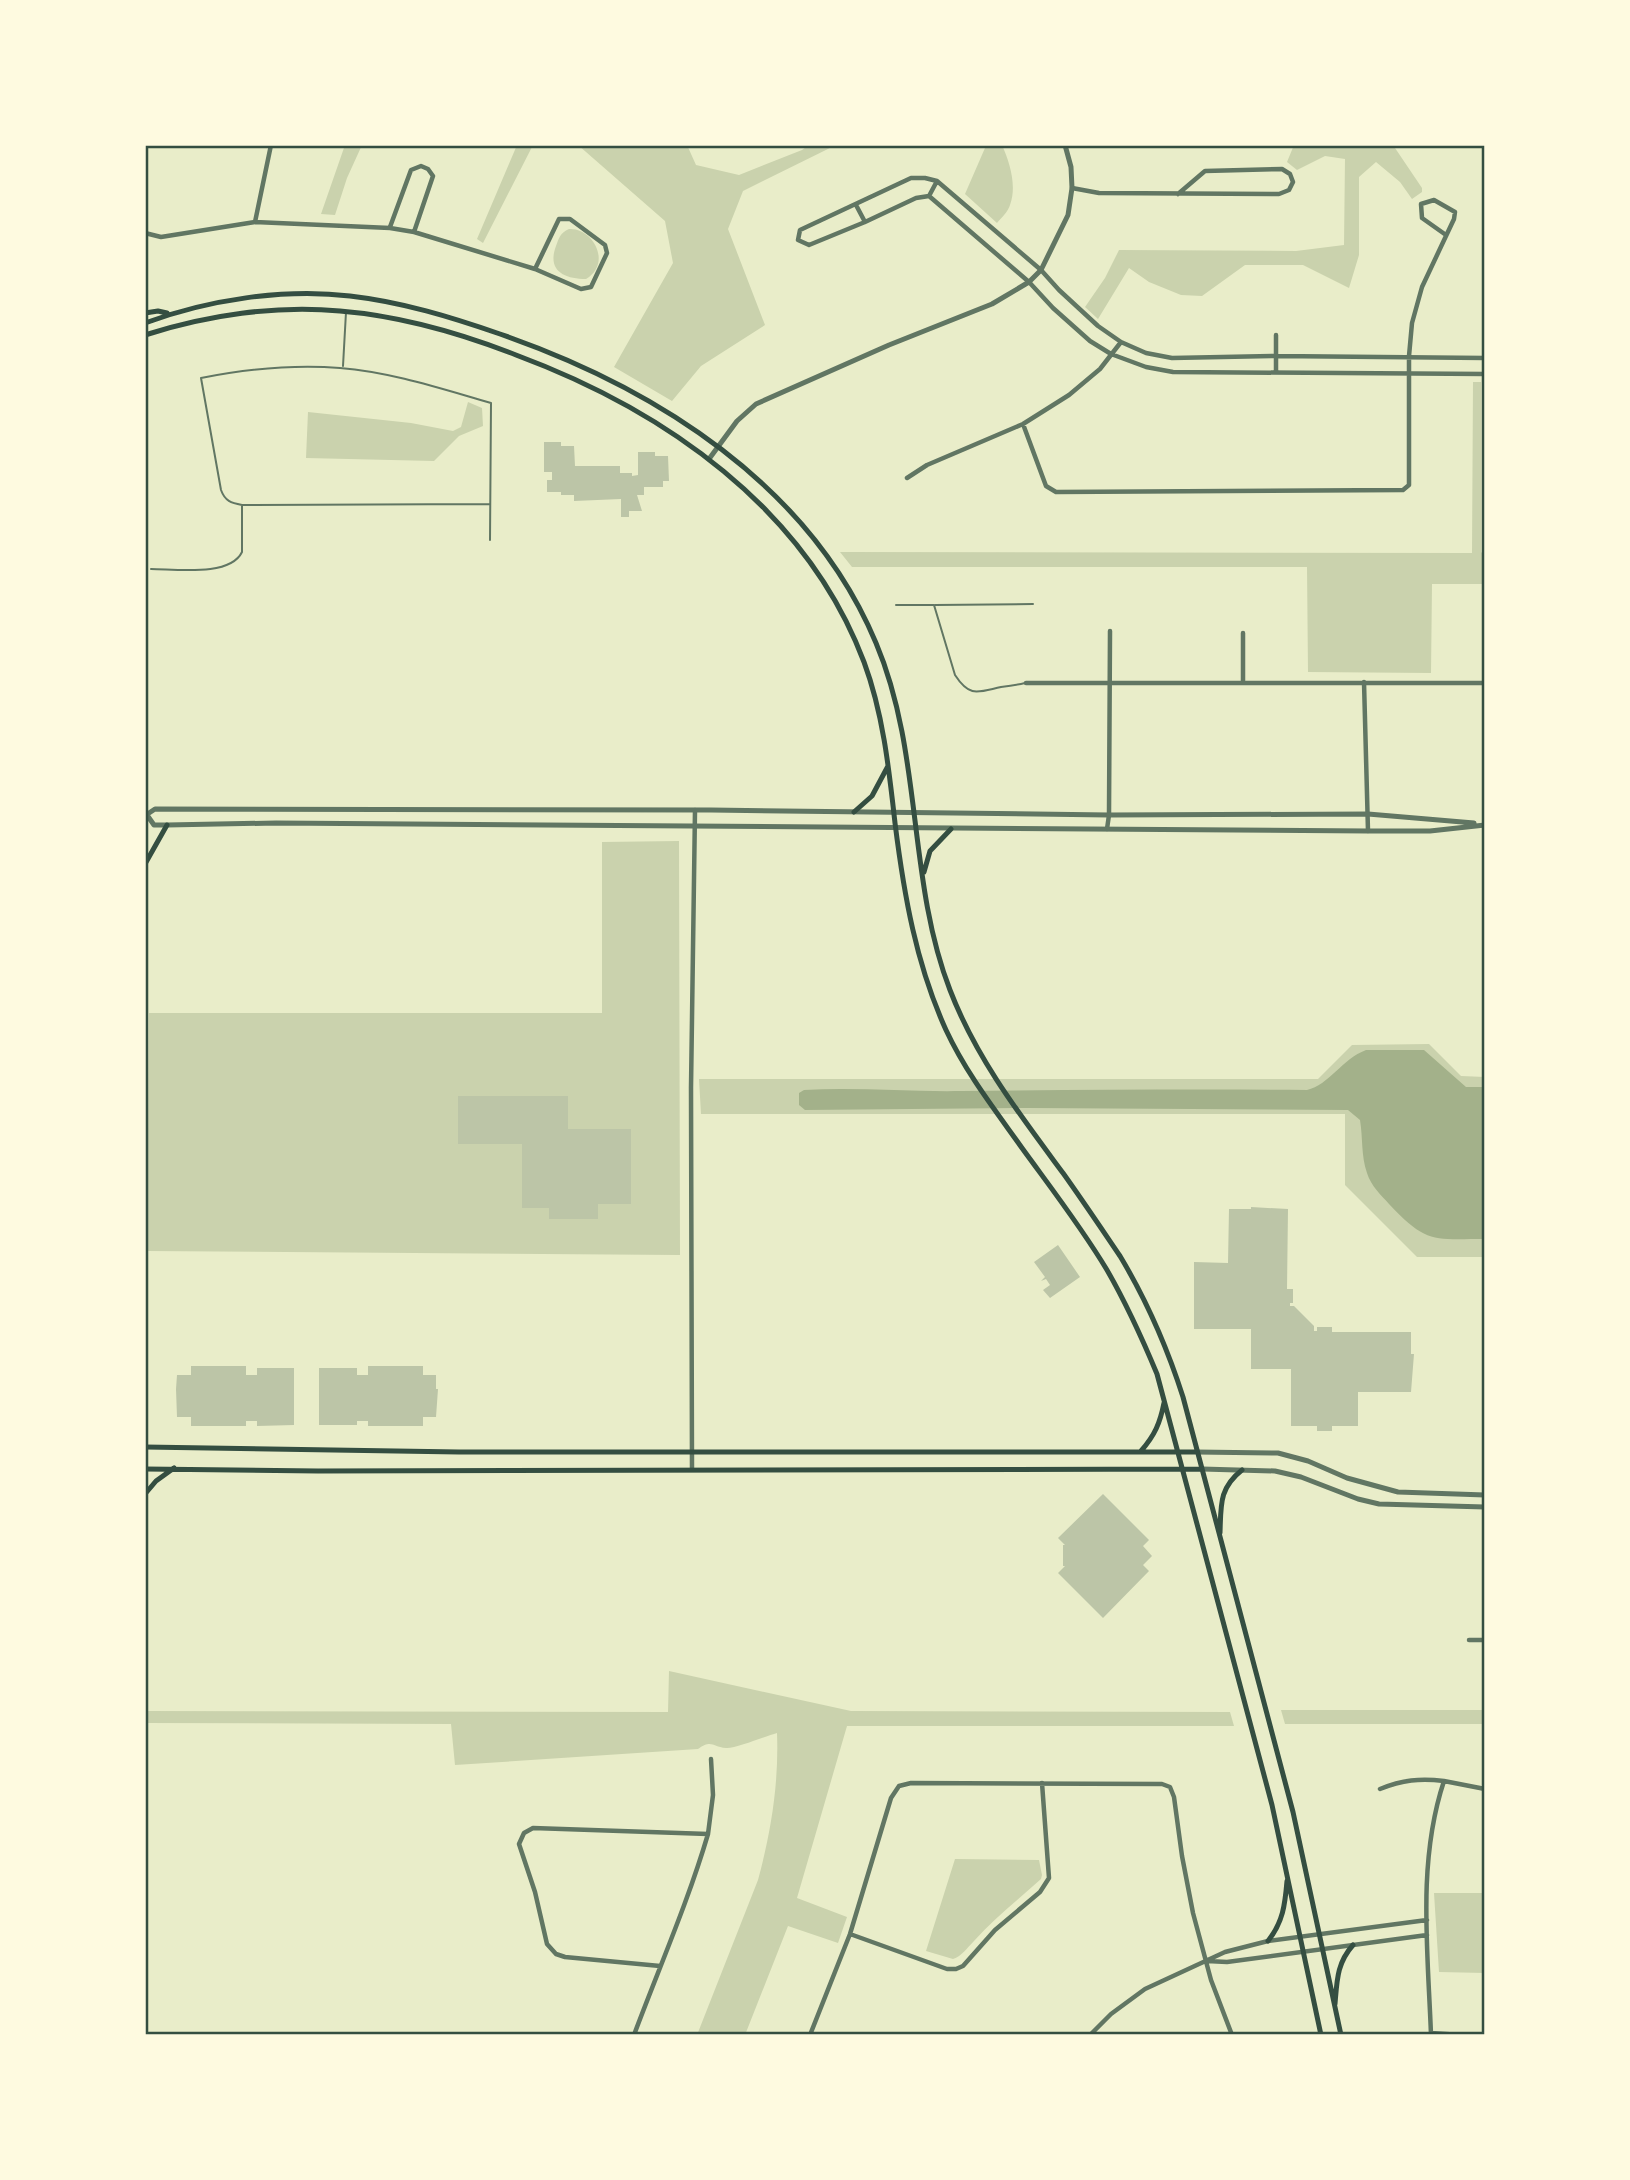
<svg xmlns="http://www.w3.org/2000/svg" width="1630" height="2180" font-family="'DejaVu Sans',sans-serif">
<rect width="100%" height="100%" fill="#e9edc9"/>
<path fill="#cad2ad" d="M345,145h17l-15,33 -12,37 -14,-1z
M517,145h16l-50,98 -6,-4z
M578,145h109l9,20 43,10 63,-25 7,-5h27l-93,46 -15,38 37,96 -64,41 -29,35 -58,-34 59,-104 -8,-42z
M983,145h19c8,18 15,41 8,60 -2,7 -9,13 -13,18l-32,-29 20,-46z
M1294,145h99l29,43v4l-10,7 -12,-17 -24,-20 -17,15v78l-10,33 -46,-23h-58l-43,31 -21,-1 -32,-13 -20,-14 -31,51 -13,-12 20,-29 14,-28 177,1 48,-6 1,-86 -20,-3 -28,14 -10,-8z
M569,229c25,-1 43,35 17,50 -23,0 -39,-9 -30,-33 3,-8 4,-13 13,-17z
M1473,382h8v170l4,4v28h-53l-1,89 -123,-1 -1,-105h-455l-12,-15 632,1z
M468,402l14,6 1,18 -24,10 -25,25 -128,-3 2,-46 103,11 42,8 8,-4z
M679,841l1,414 -533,-4 2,-238h453v-171z
M1429,1044l32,32 24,1v180h-68l-72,-72v-71h-644l-2,-35h619l34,-34z
M669,1671l182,40 379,1 4,14h-387l-50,172 50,19 -9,26 -50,-17 -43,109h-48l61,-155c13,-48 21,-97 19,-147 -11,3 -42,16 -51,15 -14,-1 -14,-9 -28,1l-243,16 -4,-41 -306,-1v-12l523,1z
M1281,1710h204v14h-200z
M955,1859l84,1 3,15 -1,4c-23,21 -47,39 -67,62 -7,7 -12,15 -21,18l-27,-8z
M1434,1893h51v80l-46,-1z"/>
<path fill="#a3b18a" d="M1366,1050h58l42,37h19v152c-53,0 -58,5 -96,-35 -8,-9 -18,-18 -22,-31 -6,-17 -4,-35 -7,-53l-12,-10 -318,-2 -225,2 -6,-5v-12l5,-3c52,-3 105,2 158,1 116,-1 230,-2 345,-1 22,-5 35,-31 59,-40z"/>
<path fill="#bcc5a7" d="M544,442h17v4h13l1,20h45v7h12v3l6,-1v-23h17v4h13l1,25h-6v6h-19v8h-7l5,16h-13v6h-8v-18l-47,2v-6h-13v-3h-14v-12h5v-8h-8z
M458,1096h110v33h63v75h-33v15h-49v-11h-27v-64h-64z
M1251,1207l37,2 -1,80h6v14h-3v3h4l20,20v5h3v-4h15v5h79v22h3l-3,38h-53v34h-26v5h-15v-5h-26v-57h-40v-40h-57v-67l34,1 1,-54h22z
M1058,1245l22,32 -30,21 -7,-8 7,-5 -4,-6 -5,2 4,-4 -11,-15z
M191,1366h55v9h11v-7h37v57l-37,1v-5h-11v5h-55v-9h-14l-1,-28 1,-14h14z
M368,1366h55v9h13v14h2l-2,28h-13v9h-55v-5h-11v4h-38v-57h38v7h11z
M1103,1494l46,46 -6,6 9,10 -9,9 6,6 -46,47 -45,-45 7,-7h-2v-21h2l-7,-7z"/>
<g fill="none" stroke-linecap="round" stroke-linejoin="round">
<path stroke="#617663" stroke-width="2" d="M343,366l3,-54
M490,540l1,-137c-49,-14 -100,-31 -151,-35 -47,-4 -93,1 -139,10l20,112c4,11 10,13 21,15l248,-1
M151,569c24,0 79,8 91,-17v-46
M896,605h38l21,70c15,23 23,17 46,12 8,-1 16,-2 24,-4
M935,605l98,-1"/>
<path stroke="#617663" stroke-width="4.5" d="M1072,188l27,5 180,1 10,-4 4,-8 -3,-8 -8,-5 -77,2 -27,23
M929,196l8,-15
M856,205l9,17
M255,222l16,-77
M390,227l21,-57 10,-4 7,3 5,7 -19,56
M145,233l16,4 94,-15 135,6 24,4 121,37 46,20 10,-2 16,-34 -2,-8 -35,-26h-11l-24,50
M1485,358l-209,-2 -104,2 -26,-5 -25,-11 -23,-16 -39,-36 -18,-20 -104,-89 -12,-3h-14l-111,52 -2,10 11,5 56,-23 51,-24 13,-2 100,86 24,26 37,33 21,13 35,13 27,5 312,2
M1276,372v-37
M1023,424l23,62 10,6 347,-2 6,-5v-129l3,-33 10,-36 32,-68 1,-7 -21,-12 -13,4 1,14 24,17
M907,478l20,-13 96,-41 46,-29 31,-26 21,-27
M1243,633v49
M1364,682l4,149
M1026,683h459
M1107,829l2,-14 1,-184
M692,1469l-1,-381 4,-278
M1469,1640h16
M1380,1789c22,-9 40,-11 64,-8
M708,1834l5,-39 -2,-36
M850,1934l97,35h9l7,-3 32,-36 45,-38 9,-14 -7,-95
M1207,1961l20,1 200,-27
M1431,2033l30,2
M634,2035c25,-67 54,-133 74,-201l-175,-6 -9,5 -5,11 16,48 12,52 9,10 9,3 95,9
M810,2035l40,-101 41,-136 8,-12 12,-3 251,1 8,3 4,10 8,59 11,57 18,67 21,55
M1090,2035l21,-21 34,-25 80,-37 43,-11 159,-21
M1431,2035c-3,-84 -14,-173 13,-254l41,8"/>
<path stroke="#617663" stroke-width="5" d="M709,459l28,-38 19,-17 133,-59 103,-41 37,-22 12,-12 27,-55 4,-27 -1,-21 -6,-22
M146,815l9,-6 556,1 398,5 259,-1 106,9
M147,815l7,10h13l109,-2 1092,8h62l55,-6
M1197,1452l81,1 30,8 39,17 51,14 87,3
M1202,1469l73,2 26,6 57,22 21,5 106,3"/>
<path stroke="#344e41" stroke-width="5" d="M145,313l13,-2 9,2
M145,323c62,-23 139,-35 205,-27 52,6 101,21 150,38 156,54 310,151 376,309 47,111 31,236 74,347 26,68 70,125 113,183 20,28 38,55 57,83 27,45 47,91 63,141l110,415 48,223
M145,335c62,-20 131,-30 195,-24 61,5 120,22 176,44 148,55 290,153 348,307 19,51 25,107 31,161 9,72 21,141 51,207 20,43 49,80 76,118 29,40 60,80 85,122 19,33 35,68 50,104l115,431 49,230
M854,812l18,-16 16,-30
M145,864l22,-39
M924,872l6,-21 21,-22
M145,1447l314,5h738
M1141,1451c14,-16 19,-28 23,-48
M145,1469l173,2 884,-2
M145,1494l11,-13 18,-13
M1220,1533c1,-28 -1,-45 22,-63
M1268,1941c15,-19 17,-36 19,-60
M1335,2004c2,-24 2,-41 18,-59"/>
</g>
<rect width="1630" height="2180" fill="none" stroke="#fefae0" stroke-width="294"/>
<rect x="147" y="147" width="1336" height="1886" fill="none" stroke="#344e41" stroke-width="2.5"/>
</svg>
